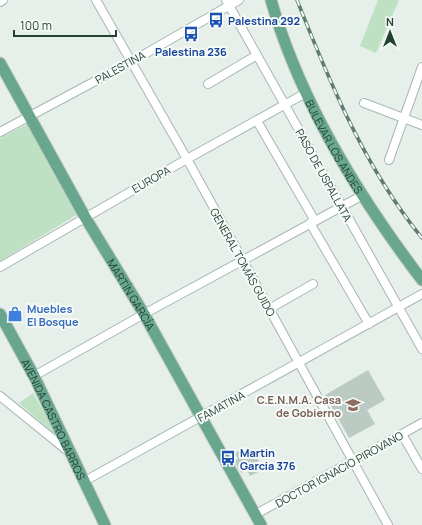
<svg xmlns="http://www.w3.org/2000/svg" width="422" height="525" font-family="Manrope,sans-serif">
<rect width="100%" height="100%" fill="#e6efea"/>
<path fill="#bee0c3" d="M378,0h21l-23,53 -16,-7z
M30,123l48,91 -78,47v-123z
M33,393l25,44 -39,-34z"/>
<path fill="#bbcac2" d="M368,370l17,30 -18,10 8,14 -26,14 -24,-43z
M243,449l5,8 6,-4 5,8 -6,3 5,8 -8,4 -3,-6 -6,3 -7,-12 4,-2 -3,-6z"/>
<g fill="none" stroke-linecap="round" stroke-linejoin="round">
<g stroke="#a8b8b0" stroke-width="10">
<path id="minor" d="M96,0l91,159 201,366
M226,0l196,349
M0,2l3,-2
M208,84l49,-29
M364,103l58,22
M257,121l58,100
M0,132l131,-70 108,-62
M389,160l33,-93
M310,223l59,101
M0,267l187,-108 117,-65
M269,309l44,-25
M34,376l110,-62 219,-119
M0,396l69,56
M402,434l20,35
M83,482l339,-188
M256,514l166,-91"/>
</g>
<g stroke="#c1cac7" stroke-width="13">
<g id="major">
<path id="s1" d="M271,0c29,102 87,196 151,280"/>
<path id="s2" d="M0,63l85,154 59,97 117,211"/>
<path id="s3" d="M0,314l34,62 71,149"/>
</g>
</g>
<use href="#minor" stroke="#fff" stroke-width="8"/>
<use href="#major" stroke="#69a68e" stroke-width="11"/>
<g stroke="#5e7d71" stroke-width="3.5">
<path id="rail" d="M297,0c33,83 68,168 125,238"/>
</g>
<use href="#rail" stroke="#f7fbf8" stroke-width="2" stroke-dasharray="6" stroke-linecap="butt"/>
</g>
<defs>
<g id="bus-bare" transform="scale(1.2)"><path d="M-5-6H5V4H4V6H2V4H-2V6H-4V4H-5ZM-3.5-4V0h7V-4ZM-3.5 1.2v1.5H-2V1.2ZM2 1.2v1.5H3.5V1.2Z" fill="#1a4fb4" stroke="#f7fbf8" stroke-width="2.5" paint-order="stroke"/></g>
<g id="shop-bare" transform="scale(1.2)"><path d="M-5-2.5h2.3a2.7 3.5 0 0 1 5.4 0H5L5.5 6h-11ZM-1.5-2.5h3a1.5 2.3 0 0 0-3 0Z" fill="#3f7fe0" stroke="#f7fbf8" stroke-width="2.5" paint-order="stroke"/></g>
<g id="school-bare" transform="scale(1.2)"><path d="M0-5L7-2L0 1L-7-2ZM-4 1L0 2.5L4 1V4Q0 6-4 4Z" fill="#8d6e63" stroke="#f7fbf8" stroke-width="2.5" paint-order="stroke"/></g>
</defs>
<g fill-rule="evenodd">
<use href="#bus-bare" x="216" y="20"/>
<use href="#bus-bare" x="191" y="34"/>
<use href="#shop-bare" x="15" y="314"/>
<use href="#school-bare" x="353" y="405"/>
<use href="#bus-bare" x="228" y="458"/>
</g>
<g text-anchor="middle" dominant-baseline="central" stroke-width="4" stroke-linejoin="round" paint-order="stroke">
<g font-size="11" font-weight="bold" fill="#164399" stroke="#f7fbf8" text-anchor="start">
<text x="228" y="20">Palestina 292</text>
<text x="191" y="51" text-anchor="middle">Palestina 236</text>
<text x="240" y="452">Martin<tspan x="240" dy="13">Garcia 376</tspan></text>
</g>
<g font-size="11" fill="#234236" stroke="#f7fbf8">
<text transform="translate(120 67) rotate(-29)">PALESTINA</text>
<text stroke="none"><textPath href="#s1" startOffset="160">BULEVAR LOS ANDES</textPath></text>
<text transform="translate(324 175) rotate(61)">PASO DE USPALLATA</text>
<text transform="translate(151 179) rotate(-30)">EUROPA</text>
<text transform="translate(243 262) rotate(61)">GENERAL TOMÁS GUIDO</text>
<text stroke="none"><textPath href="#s2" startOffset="266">MARTÍN GARCÍA</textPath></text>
<text transform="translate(221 406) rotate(-29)">FAMATINA</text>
<text stroke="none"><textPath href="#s3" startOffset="118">AVENIDA CASTRO BARROS</textPath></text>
<text transform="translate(339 469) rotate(-29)">DOCTOR IGNACIO PIROVANO</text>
</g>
<g font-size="11" font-weight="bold" fill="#366cbe" stroke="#f7fbf8" text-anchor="start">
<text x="27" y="308">Muebles<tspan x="27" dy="13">El Bosque</tspan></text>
</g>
<g font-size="11" font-weight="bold" fill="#785e54" stroke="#f7fbf8" text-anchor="end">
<text x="341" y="399">C.E.N.M.A. Casa<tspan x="341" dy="13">de Gobierno</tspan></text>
</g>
</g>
<g transform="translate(390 32)" stroke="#f7fbf8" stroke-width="3" paint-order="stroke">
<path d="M0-3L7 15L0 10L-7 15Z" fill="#234236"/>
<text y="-6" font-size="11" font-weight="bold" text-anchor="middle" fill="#234236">N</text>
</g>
<path d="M14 30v6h102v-6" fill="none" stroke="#234236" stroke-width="2"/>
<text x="20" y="30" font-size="12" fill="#234236" stroke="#f7fbf8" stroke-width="3" paint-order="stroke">100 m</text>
</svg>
